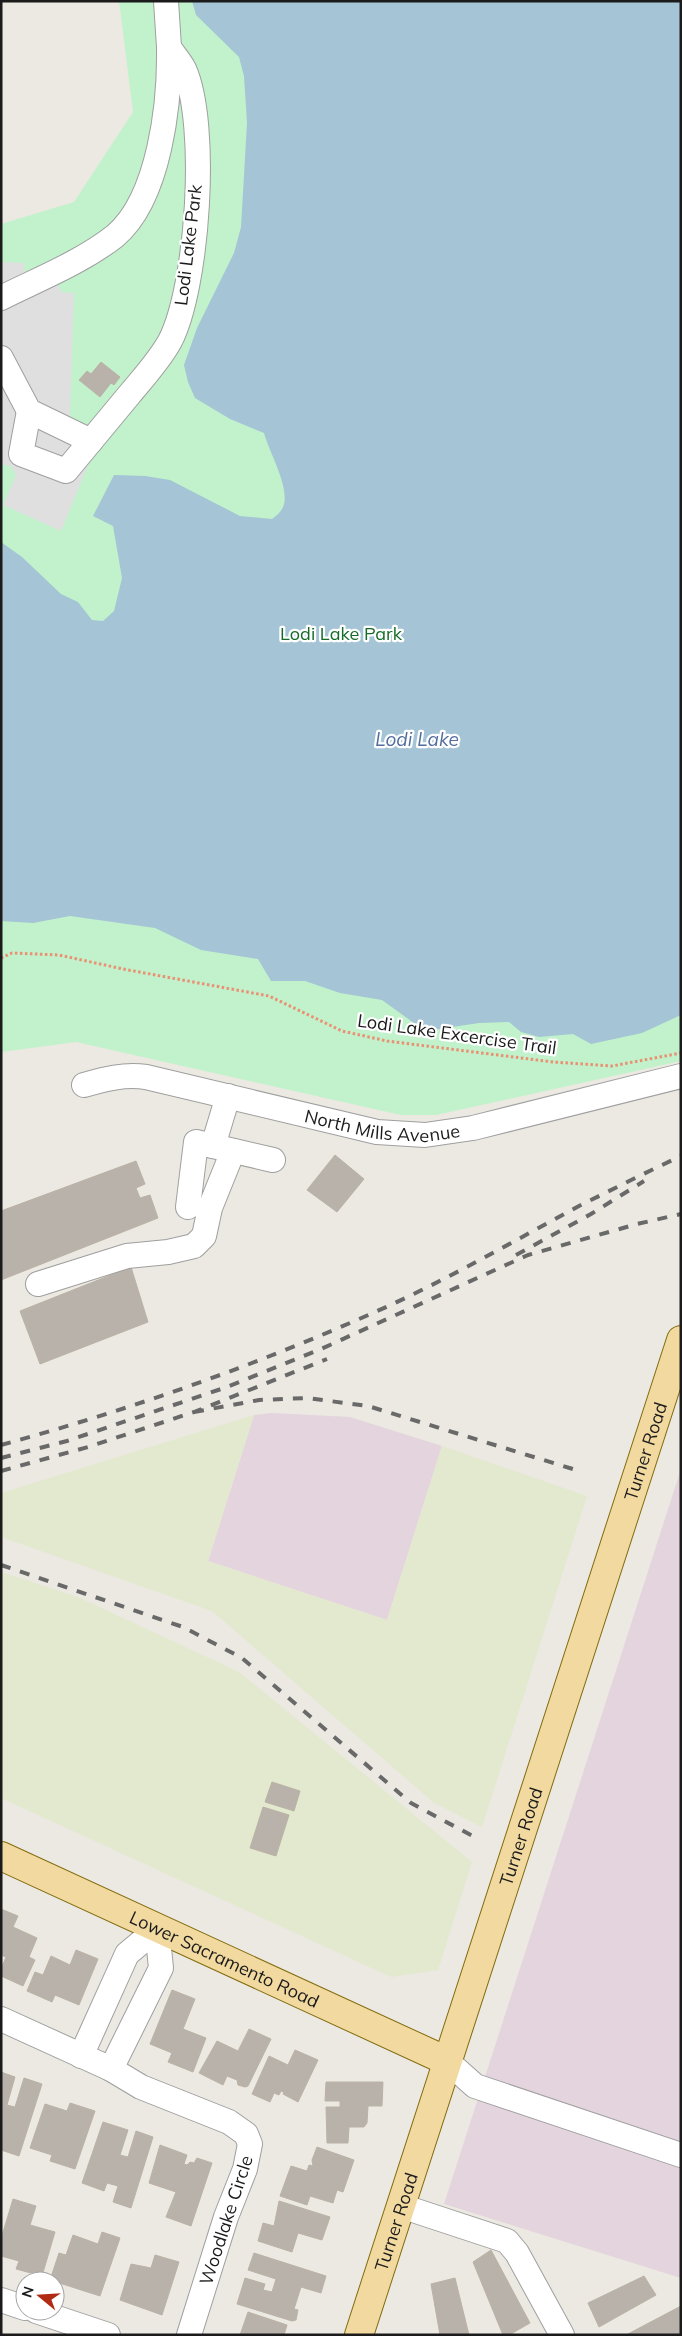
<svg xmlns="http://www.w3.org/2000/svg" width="682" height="2336" font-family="Mulish,sans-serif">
<rect width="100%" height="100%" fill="#ebe9e1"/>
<path fill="#e4d4de" d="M271,1413l79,4 92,29 -55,174 -179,-59 46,-146z
M681,1469v809l-237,-74z"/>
<path fill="#e3e9ce" d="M254,1415l-46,146 179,59 55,-174 145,50 -105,331 -49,-25 -221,-191 -211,-74v-44z
M1,1572l77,25 161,75 233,190 -34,108 -47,7 -390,-179z"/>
<path fill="#c1f2cc" d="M119,1h562v1060l-245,54h-35l-325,-73 -75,10v-828l73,-22 59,-90z"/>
<path fill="#dfdfdf" d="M1,262l23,1 1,14 22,-9 15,24 12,1 -4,123 34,27 -16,22 -27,66 -58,-26 13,-30 -5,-9 -10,-2z"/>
<path fill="#a5c4d5" d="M192,1h489v1014l-39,18 -51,11 -18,-10 -34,3 -18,-5 -12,-10 -30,1 -54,8 -43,-31 -42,-7 -35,-12h-34l-13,-22 -57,-9 -46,-22 -85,-12 -37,7 -32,-2v-379l21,15 39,37 17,8 14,18 11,1 11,-10 8,-33 -9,-52 -20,-10 21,-41 31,1 25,4 70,36 32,3c4,-3 9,-7 11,-12 8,-18 -14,-55 -19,-74l-34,-14 -35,-21 -7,-16 -4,-17 13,-37 37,-75 7,-26 6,-104 -3,-47 -5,-19 -43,-42z"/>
<path fill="#b8b2ab" stroke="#bbb2a5" d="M101,362l19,15 -6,8 -3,-2 -11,14 -21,-17 8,-9 4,3z
M335,1155l29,24 -27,33 -30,-22z
M136,1161l9,23 -9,4 4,10 10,-3 8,23 -157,62v-69z
M131,1267l17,55 -108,42 -20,-53z
M272,1782l28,9 -6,20 -29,-9z
M263,1807l26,8 -13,41 -26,-8z
M1,1909l17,7 -5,11 24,11 -8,19 6,3 -12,26 -22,-10v-7l5,-12 -5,-2z
M76,1950l22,9 -19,46 -24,-10 -3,7 -25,-11 8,-19 8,3 8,-19 19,9z
M172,1990l23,9 -12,30 23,9 -13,34 -25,-10 4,-9 -22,-9z
M249,2029l22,10 -23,47 -3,1 -7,-2 -1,-5 -10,-4 -4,9 -24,-12 18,-32 21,10z
M295,2050l23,10 -20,42 -15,-8 1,-2 -3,-1 -2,4 -5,-2 -4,9 -18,-8 17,-38 19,9z
M1,2072l14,5 -8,28 8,2 9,-29 18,6 -23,72 -18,-6z
M326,2082h57l-1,24h-14l-1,17 -3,4h-15l-1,16h-21l-1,-36h14v-6h-15z
M70,2103l25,8 -20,58 -25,-8 2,-6 -22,-7 15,-44 22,7z
M103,2122l25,8 -8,25 8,2 8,-26 17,6 -22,71 -18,-6 5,-16 -11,-3 -3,8 -22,-8z
M160,2145l27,10 -3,9 3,1 3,-3 4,1 3,-5 15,5 -21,63 -25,-9 10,-25 -27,-9z
M317,2147l37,13 -11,32 -6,-2 -4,13 -23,-7 -3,9 -27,-9 11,-30 16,5 2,-6 4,1 -1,-6z
M13,2199l23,7 -6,19 25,7 -13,44 -26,-7 3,-8 -18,-5v-17z
M279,2201l51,16 -8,23 -24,-7 -6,19 -34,-11 5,-18 11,3z
M102,2232l18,6 -20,58 -50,-16 9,-27 7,2 7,-20 25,9z
M491,2250l39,73 -21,12h-6l-30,-73z
M254,2253l72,23 -5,17 -20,-6 -7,22 4,1 -2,10 -4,1 -55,-17 8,-26 20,6 -2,6 9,2 4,-13 -28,-9z
M155,2255l24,7 -17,53 -42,-15 11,-36 20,4z
M644,2276l12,19 -57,32 -11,-24z
M455,2278l14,57h-29l-9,-51z
M681,2306v29h-55z
M248,2312l39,13 -3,10h-44z"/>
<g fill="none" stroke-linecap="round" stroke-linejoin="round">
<g stroke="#9f9f9f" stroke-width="26">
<g id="minor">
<path d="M166,1l3,46"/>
<path d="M1,298c38,-19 81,-36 114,-62 45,-38 55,-134 54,-189 4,7 11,14 15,22 25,55 14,218 -14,272 -11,20 -27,37 -41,54 -21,25 -42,51 -63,76l-45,-17 8,-43"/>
<path d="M1,358l28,53 62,30"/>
<path id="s1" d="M84,1085c21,-6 40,-11 62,-8l231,55 48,3 48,-7 208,-52"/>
<path d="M228,1096l-15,50 60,14"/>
<path d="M188,1207l8,-65 17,4"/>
<path d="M38,1284l89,-28 41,-4 26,-6 10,-10 6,-28 23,-57"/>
<path d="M1,2019l110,50 30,18 88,35 17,12 4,10 -5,25 -19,48 -37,118"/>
<path d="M81,2056l46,-102 30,-25"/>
<path d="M447,2061l28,25 206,69"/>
<path d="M111,2069l50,-101 -4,-39"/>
<path d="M401,2206l106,35 10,12 45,82"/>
<path d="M1,2300l24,8"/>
<path d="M36,2311l72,24"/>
</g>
</g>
<g stroke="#826c0f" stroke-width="30">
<g id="major">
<path id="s2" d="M1,1856l446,205"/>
<path id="s3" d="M359,2335l322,-995"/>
</g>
</g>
<path stroke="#ea9073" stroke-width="3" stroke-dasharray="2.5 2.5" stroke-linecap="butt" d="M1,958l11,-5 47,2 64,14 146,27 73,35 45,10 166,21 59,4 69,-13"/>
<use href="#minor" stroke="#fff" stroke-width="24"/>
<use href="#major" stroke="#f1d9a0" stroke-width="28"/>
<path stroke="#696969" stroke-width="4" stroke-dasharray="10 10" stroke-linecap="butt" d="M516,1255l75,-41 53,-33
M194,1412l65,-12 48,-2 61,8 208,64
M1,1445c128,-35 253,-79 374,-133 70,-31 137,-70 204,-106 34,-17 68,-34 102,-50
M1,1458l66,-17 160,-54 94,-38 207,-94 109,-31 44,-10
M1,1471l87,-24 106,-35 133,-53
M1,1565l182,62 59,31 169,145 69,37"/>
</g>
<g text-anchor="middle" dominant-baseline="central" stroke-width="4.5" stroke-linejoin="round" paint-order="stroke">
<g font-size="18" fill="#1b1b1b" stroke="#fff">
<text transform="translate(188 245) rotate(-83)">Lodi Lake Park</text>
<text transform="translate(457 1034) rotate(8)">Lodi Lake Excercise Trail</text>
<text stroke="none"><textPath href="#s1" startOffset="305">North Mills Avenue</textPath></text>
<text stroke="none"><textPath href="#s3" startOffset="929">Turner Road</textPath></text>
<text stroke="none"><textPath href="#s3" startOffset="524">Turner Road</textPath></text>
<text stroke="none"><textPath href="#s2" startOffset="246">Lower Sacramento Road</textPath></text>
<text transform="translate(226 2220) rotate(-72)">Woodlake Circle</text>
<text stroke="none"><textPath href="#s3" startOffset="119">Turner Road</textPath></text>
</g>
<g font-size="18" fill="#166b29" stroke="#fff">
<text x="341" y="633">Lodi Lake Park</text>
</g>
<g font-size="19" font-style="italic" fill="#526e9f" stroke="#fff">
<text x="417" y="739">Lodi Lake</text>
</g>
</g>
<rect width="682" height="2336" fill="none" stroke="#1b1b1b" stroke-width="5"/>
<g transform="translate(40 2296) rotate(288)"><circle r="24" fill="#ffffff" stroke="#a4a4a4"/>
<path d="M0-4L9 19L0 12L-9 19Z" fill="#b12a14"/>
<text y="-8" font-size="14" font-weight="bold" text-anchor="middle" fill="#1b1b1b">N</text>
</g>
</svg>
